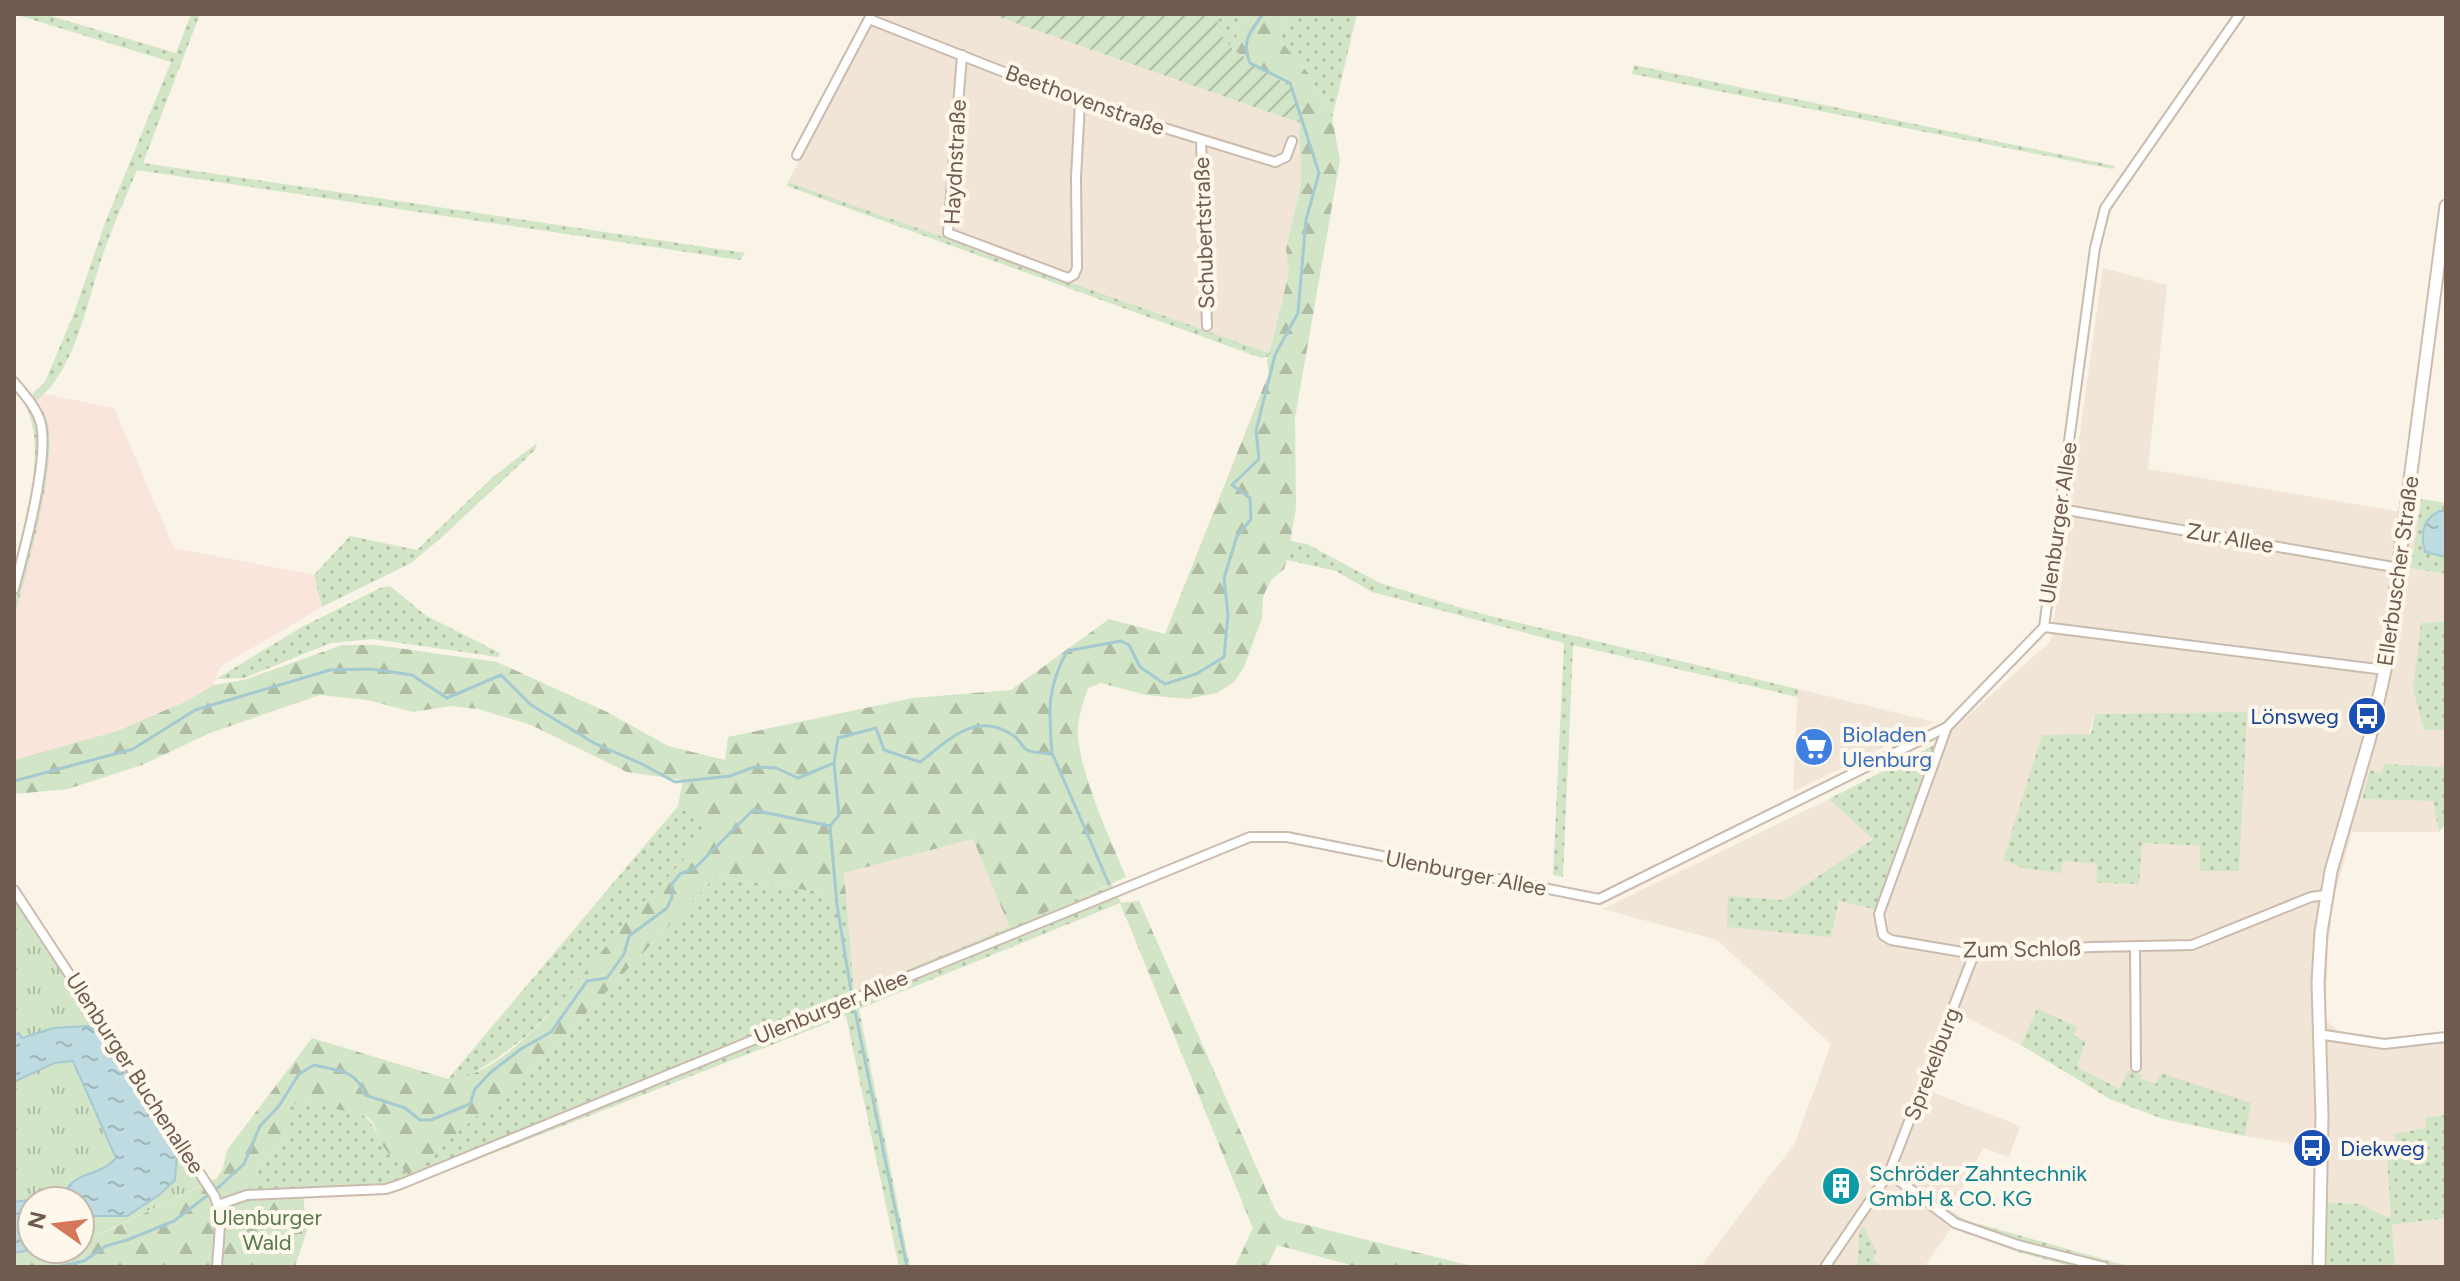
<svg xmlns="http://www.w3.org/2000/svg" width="2460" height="1281" font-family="Figtree,sans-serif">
<defs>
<pattern id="grass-dots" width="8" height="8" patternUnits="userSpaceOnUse" patternTransform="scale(2)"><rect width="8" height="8" fill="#d3e5c7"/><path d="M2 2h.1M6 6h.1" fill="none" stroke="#b0bda4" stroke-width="1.8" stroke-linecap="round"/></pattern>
<pattern id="forest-firs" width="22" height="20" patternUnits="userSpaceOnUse" patternTransform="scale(2)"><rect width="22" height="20" fill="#d3e5c7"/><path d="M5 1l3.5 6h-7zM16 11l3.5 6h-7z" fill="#b0bda4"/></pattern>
<pattern id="park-tufts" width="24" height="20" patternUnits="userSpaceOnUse" patternTransform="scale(2)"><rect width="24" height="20" fill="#d3e5c7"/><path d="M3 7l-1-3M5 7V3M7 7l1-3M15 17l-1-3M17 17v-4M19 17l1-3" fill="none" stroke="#b0bda4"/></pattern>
<pattern id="garden-furrows" width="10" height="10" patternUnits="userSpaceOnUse" patternTransform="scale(2)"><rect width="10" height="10" fill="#d3e5c7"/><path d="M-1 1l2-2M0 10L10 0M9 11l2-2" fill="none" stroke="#b0bda4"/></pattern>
<pattern id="water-ripples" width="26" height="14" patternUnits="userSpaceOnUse" patternTransform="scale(2)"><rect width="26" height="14" fill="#bddbe1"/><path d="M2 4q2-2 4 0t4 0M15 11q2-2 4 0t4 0" fill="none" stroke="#9eb5b9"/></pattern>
</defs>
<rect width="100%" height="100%" fill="#faf3e7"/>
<path fill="#f0e5d6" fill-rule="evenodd" d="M874,14h116l310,109 1,61 -15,65 3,23 -20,81 -481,-171z
M2103,268l64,17 -19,184 271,46 -8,53 35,6v47l-25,2 2,107h23v37l-61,-3 -3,9 -12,-3 -8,28 71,3 6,31h-87l-17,62 -7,51 -2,66 1,10 12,10 47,7 60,-5v82l-21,3 1,10 -29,30 -10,2 5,60 -32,-16 -33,-2v-52l-82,-14 5,-33 -89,-30 -4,12 -17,-6 -12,-9 -7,20 -44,-23 9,-25 -12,-6 -37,-28 -16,37 -57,-29 -32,76 88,34 -11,31 -26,-9 -38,73 7,6 -28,40h-40l-12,-6 -13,-28 -2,34h-157l95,-124 36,-99 -114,-104 -114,-31 226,-110 45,39 -91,62 -54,-3 102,40 8,-36 39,9 58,-166 115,-103zM2094,714l145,157 -39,-1 1,-24 -59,-3 -4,41 -42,-1 2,-19 -36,-3z
M1798,689l136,33 -141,70z
M973,839l37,89 -157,64 -9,-119z
M2446,1218v49h-51l-3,-42z"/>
<path fill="#f9e5dc" d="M45,394l69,14 60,140 140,27 8,32 -102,60 -7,18 -26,16 -94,39 -79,20v-141l23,-90 -2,-128z"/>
<path fill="url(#grass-dots)" d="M14,14h30l132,39 15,-39h9l-57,149 602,90 -5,7 -603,-90c-11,27 -23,53 -33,81 -16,46 -28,120 -68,150 3,5 8,10 10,16 15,37 -21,160 -32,202 0,-16 -2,-34 0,-49 9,-51 34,-115 12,-164l9,-5 -3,-7 13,-12 29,-69 31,-90 66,-161z
M1221,14h25l-6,11 -7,25 -17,-22z
M1289,14h68l-25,104 -23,-44 -30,-35z
M1634,65l481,101 -2,3 -481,-95z
M788,182l481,171 -1,4 -7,1 -474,-172z
M537,443l-2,7 -95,89 -29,24 -89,44 -8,-32 36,-39 67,14 77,-74z
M2421,499l25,4v71l-35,-6z
M1290,541l17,3 73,39 102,31 316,75v8l-225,-52 -10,232 -10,-2 11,-232 -192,-51 -36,-21 -49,-11z
M390,586l35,29 75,38 -2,4 -125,-18 -42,4 -87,35 -28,1 86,-52 78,-39z
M2446,621v109h-22l-11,-41 8,-66z
M2247,712l-8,159h-39v-25l-58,-3 -3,41 -43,-1 1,-19 -34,-3 -2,12 -38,-5 -20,-8 39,-125 49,-1 4,-20z
M1936,744l-58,166 -39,-9 -8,36 -104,-10 1,-31 55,4 90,-61 -44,-40z
M2385,764l61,3v56l-7,9 -6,-31 -71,-2 8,-29 11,3z
M678,806l19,14 8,11 -14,23 -67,70 -41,54 -54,56 -30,23 -35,22h-16z
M715,877l131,19 8,96 258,-108 9,19 18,-2 137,311 6,7 193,48h-117l-81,-22 -10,22h-32l18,-39 -133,-325 -261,106 51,258h-11l-53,-251 -458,178 -141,-1 13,-27 27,-33v-23c29,-24 40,5 68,0 17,9 19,18 28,34 6,11 17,20 25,30l132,-112z
M2037,1008l40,19 -3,9 12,5 -9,26 43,22 8,-19 14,5 -1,4 15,5 5,-11 90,30 -6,33 -82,-17 -53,-20 -89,-54z
M2446,1115v103l-54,7 3,42h-68v-65l33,2 31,15 -4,-60 10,-2 -2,-23 31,-6 -1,-10z
M1951,1211l14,9 166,47h-58l-55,-15 -66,-25 -7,-6z
M1863,1226l13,25 -3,10 11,6h-27l2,-34z"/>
<path fill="url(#forest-firs)" d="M1246,14h43l-10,25 30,35 23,44 8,42 -45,258 1,90 -9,52 -3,9 -13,11 -4,8 -4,9 -1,21 -18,49 -10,15 -17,11 -30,6 -41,-4 -45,-12 -13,5c-5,15 -11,32 -10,48 3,41 32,102 48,141l-116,51 -37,-89 -129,34 2,23 -131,-19 -175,185 -132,113c-7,-10 -18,-19 -25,-29 -6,-9 -6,-20 -14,-28 -9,-7 -14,-5 -23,-7 -26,-3 -33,-22 -59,-1v23l-27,33 -13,26 56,3 4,35 -12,37h-281v-13l28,-5h38v-11l25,-6 112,-54 6,-10 4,-18 85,-112 136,41c63,-1 138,-110 176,-155 27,-32 59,-58 81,-93l-8,-11 -19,-14 5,-26 -56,-8 -96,-47 -53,-16 -27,-3 -38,6 -46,-12 -47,-5 -110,38 -68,32 -74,24 -54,5v-34l100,-28 73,-31 26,-16 31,-5 98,-35h34l121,17 110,50 61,34 57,14 3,-23 185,-39 98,-8 98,-71 56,15 104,-261 -2,-11 22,-90 -3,-23 15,-65 -2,-79 -6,-16 -60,-39 7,-25z
M1139,901l137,311 7,7 192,48h-117l-81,-22 -10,22h-32l18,-39 -132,-325z"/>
<path fill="url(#park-tufts)" d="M14,900l188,285 -98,47 -24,6v-37h-48v48h10l-28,5z"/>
<path fill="url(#garden-furrows)" d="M990,14h231l-5,14 17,22 60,39 6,16 1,18z"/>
<path fill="url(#water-ripples)" stroke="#a5c9d1" stroke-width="2" d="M2440,511h6v46l-21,-5c-5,-18 -3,-33 15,-41z
M88,1026l9,5 22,30 48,73 10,20 -2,26 -16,15 -32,21h-36l-2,19 -9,3v-24l3,-3 -3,-10 -10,-7 -2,-7c12,-15 35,-13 48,-29l-43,-97 -19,2 -40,19v-47l5,-2 3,5 31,-10z
M49,1197l5,4h-22v48h4l-22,4v-51z"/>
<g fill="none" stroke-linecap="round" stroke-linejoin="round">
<path stroke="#a5c9d1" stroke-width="3" d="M1053,755l56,129
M14,781l119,-32 62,-39 135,-40 41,-1 41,6 35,23 54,-23 30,30 63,38 48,21 33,18 55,-6 24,-9 22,1 22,10 36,-15
M830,826l7,79 14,86
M855,1011l52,256
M57,1267l27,-6 22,-15 21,-6 47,-19 46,-35 24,-22 16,-38 19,-20 20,-32 15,-9c24,6 42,4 51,30l40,13 15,12h11l39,-16 5,-15 16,-17 30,-23 30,-17 36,-51 20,-3 17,-24 5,-18 38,-28 5,-11v-13l8,-10 15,-6 58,-58 77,16 9,-11 -5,-52 4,-25 38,-10 8,22 36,12c30,-23 56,-52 94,-26 5,3 8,11 13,14 6,3 18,3 25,4 -3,-43 -6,-64 15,-103l54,-10 8,4 11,22 25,17 31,-10 28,-17 4,-42 -4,-37 13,-42 14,-17 -1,-21 -18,-13 27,-26 -3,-28 19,-76 23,-42 8,-93 13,-47 -29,-90 -40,-20c-9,-22 0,-31 13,-49"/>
<g stroke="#cabbae" stroke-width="12">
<path id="minor" d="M869,19l211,83 195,60 11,-5 6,-16
M962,55l-14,178 120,45 6,-3 3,-7 -1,-90 4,-76
M1201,140l6,186
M797,155l74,-140
M14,382c10,12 23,26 27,42 8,36 -17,128 -27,165
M2061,509l338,59
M2044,627l341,43
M1947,727l-68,187 4,21 8,5 83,14 118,-7 100,-2 119,-48 15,-2
M14,890l200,305c10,22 4,48 3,72
M2135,948l1,119
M2318,1034l66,10 62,-7
M1889,1173l66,50 63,22 86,22
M218,1205l29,-10 139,-6 15,-5 849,-347h37l312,62 348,-172 97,-100 51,-379 10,-40 135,-194
M1825,1267l64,-94 85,-219"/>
</g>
<g stroke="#cebdaf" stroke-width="15">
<path id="secondary" d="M2319,1267l3,-151 -4,-133 3,-51 10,-61 39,-134 15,-67 61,-464"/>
</g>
<use href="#minor" stroke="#fff" stroke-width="8"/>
<use href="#secondary" stroke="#fff" stroke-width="11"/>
</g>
<defs>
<g id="bus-disc" transform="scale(2)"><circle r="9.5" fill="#1a4fb4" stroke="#fdf7ec"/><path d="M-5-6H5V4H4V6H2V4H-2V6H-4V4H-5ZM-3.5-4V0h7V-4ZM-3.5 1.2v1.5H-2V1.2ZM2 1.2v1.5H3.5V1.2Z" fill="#fff"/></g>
<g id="supermarket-disc" transform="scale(2)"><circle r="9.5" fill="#3f7fe0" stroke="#fdf7ec"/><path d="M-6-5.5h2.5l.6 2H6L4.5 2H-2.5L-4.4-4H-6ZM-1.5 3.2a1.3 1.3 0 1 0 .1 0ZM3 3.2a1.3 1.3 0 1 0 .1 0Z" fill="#fff"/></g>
<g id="building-disc" transform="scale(2)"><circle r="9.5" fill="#0f9aa8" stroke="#fdf7ec"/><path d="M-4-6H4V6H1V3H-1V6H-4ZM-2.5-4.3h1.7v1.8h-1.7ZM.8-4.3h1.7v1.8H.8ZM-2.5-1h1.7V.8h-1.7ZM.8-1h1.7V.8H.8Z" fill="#fff"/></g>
</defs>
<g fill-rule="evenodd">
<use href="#bus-disc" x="2367" y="716"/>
<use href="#supermarket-disc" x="1814" y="747"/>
<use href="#bus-disc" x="2312" y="1148"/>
<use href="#building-disc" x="1841" y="1186"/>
</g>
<g text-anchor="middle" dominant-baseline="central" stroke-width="8" stroke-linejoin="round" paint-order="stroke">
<g font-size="22" fill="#705b4e" stroke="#fdf7ec">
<text transform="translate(1085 100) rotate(20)">Beethovenstraße</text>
<text transform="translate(955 162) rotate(-87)">Haydnstraße</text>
<text transform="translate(1204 233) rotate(-92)">Schubertstraße</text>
<text transform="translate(2058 523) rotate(-82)">Ulenburger Allee</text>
<text transform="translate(2230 538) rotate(10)">Zur Allee</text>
<text transform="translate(2398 571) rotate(-82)">Ellerbuscher Straße</text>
<text transform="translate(1466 873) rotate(11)">Ulenburger Allee</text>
<text transform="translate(2022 949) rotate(-1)">Zum Schloß</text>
<text transform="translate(831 1007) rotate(-22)">Ulenburger Allee</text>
<text transform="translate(1932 1064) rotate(-69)">Sprekelburg</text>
<text transform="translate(135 1073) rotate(57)">Ulenburger Buchenallee</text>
</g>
<g font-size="22" fill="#164399" stroke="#fdf7ec" text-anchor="end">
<text x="2339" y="716">Lönsweg</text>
<text x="2340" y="1148" text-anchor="start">Diekweg</text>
</g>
<g font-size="22" fill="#366cbe" stroke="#fdf7ec" text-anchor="start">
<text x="1842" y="734">Bioladen<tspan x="1842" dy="25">Ulenburg</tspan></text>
</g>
<g font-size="22" fill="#0d838f" stroke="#fdf7ec" text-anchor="start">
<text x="1869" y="1173">Schröder Zahntechnik<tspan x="1869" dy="25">GmbH &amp; CO. KG</tspan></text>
</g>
<g font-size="22" fill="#577a4b" stroke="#fdf7ec">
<text x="267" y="1217">Ulenburger<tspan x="267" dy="25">Wald</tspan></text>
</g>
</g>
<rect width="2460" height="1281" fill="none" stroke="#705b4e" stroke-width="32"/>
<g transform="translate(56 1225) rotate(284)"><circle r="38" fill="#fdf7ec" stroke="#c5b9ad" stroke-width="2"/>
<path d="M0-6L14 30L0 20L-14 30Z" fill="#d5785a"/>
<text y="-12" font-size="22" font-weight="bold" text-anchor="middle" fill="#705b4e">N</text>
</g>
</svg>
